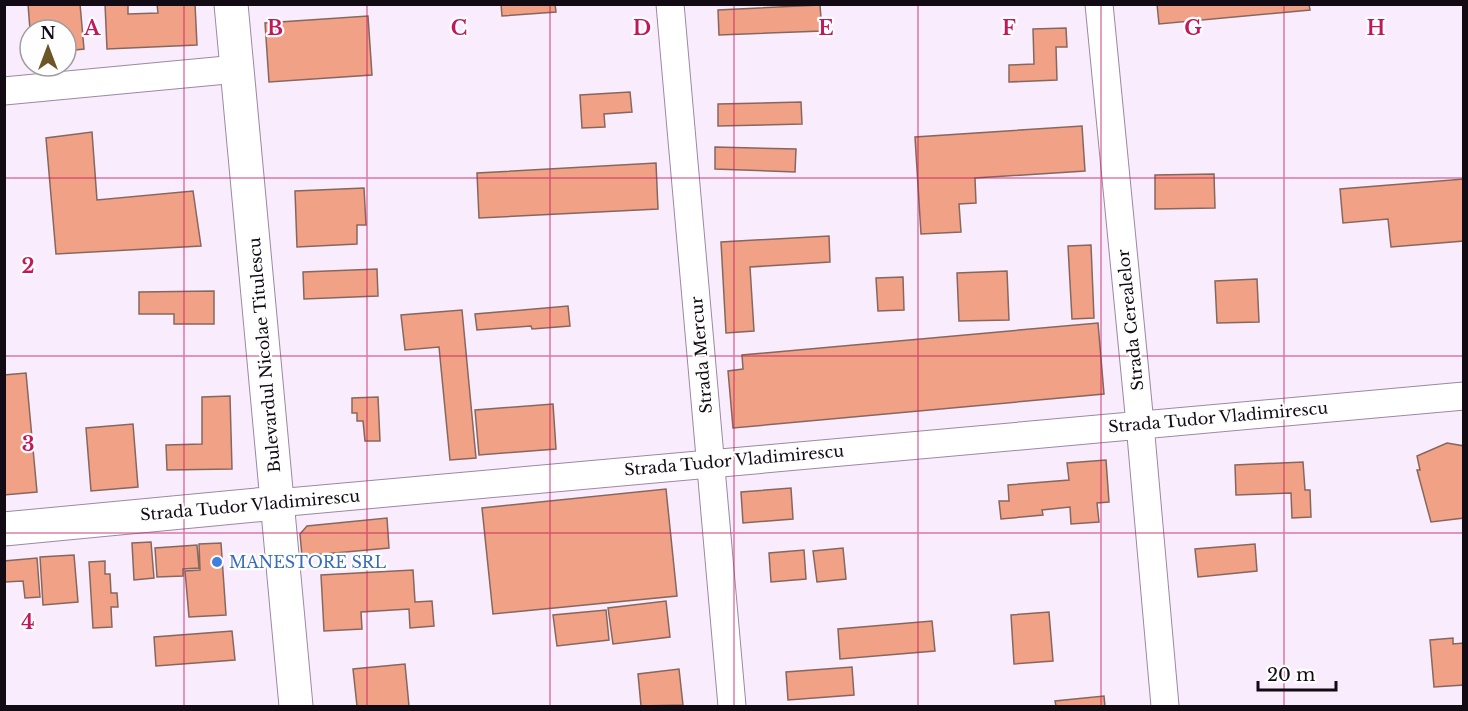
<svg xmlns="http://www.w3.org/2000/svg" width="1468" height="711" font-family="'Libre Baskerville',serif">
<rect width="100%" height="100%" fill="#f9ecfd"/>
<path fill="#f1a186" stroke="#87675d" stroke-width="1.5" d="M28,4h52l4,45 -18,2v-21h-36z
M105,4h23v10l30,-1 -1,-9h38l2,41 -90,4z
M501,4h54l1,8 -54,4z
M1157,4h152l1,6 -151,14z
M820,5l2,26 -103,4 -1,-25z
M368,16l4,59 -103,7 -4,-59z
M1066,28l1,19h-11l1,33 -48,2v-17l25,-1 -1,-35z
M630,92l2,20 -28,2 1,13 -23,1 -2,-33z
M801,102l1,22 -84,2v-22z
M1082,126l3,45 -110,7 1,25 -17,1 2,28 -40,2 -6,-97z
M92,132l5,68 96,-9 8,55 -145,8 -10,-116z
M715,147l81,2 -1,23 -80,-3z
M656,163l2,46 -179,9 -2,-45z
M1214,174l1,34 -60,1v-34z
M1464,179v62l-73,6 -3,-28 -45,4 -3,-34z
M364,188l2,37h-9v19l-60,3 -2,-56z
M829,236l1,26 -80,5 4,64 -28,2 -5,-91z
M1091,245l3,73 -22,1 -4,-73z
M377,269l1,27 -74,3 -1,-27z
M1007,271l2,49 -50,1 -2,-48z
M903,277l1,33 -26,1 -2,-33z
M1257,279l2,43 -42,1 -2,-42z
M214,291v33h-40v-10h-35v-22z
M568,306l2,20 -38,3 -1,-3 -54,4 -2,-16z
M462,310l14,148 -26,2 -11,-113 -34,3 -4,-35z
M1098,323l6,71 -371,34 -5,-57 15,-2 -1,-14z
M26,373l11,119 -33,3v-120z
M230,396l2,73 -65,1 -1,-25 36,-1v-47z
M378,397l2,44h-15l-2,-20h-6v-8h-5v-15z
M553,404l3,45 -77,6 -4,-45z
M133,424l5,63 -47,4 -5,-63z
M1447,443l17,3v72l-33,4 -14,-52h3l-3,-14z
M1106,460l3,42 -12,1 2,19 -28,2 -1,-17 -28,3 1,5 -42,4 -2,-18h10l-1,-16 61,-5 -2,-17z
M1303,462l2,28h5l1,27 -19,1 -1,-25 -55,2 -1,-30z
M791,488l2,31 -50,4 -2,-31z
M666,489l11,107 -184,18 -11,-106z
M387,518l2,30 -87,8 -2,-22 7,-8z
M151,542l3,36 -20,2 -2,-37z
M221,543l5,72 -37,2 -4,-46 15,-1 -1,-26z
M1255,544l2,27 -59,6 -3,-28z
M197,545l2,23 -16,1v7l-26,1 -2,-29z
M843,548l3,31 -29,3 -4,-31z
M804,550l2,29 -35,3 -2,-29z
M74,555l4,47 -35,3 -3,-48z
M37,558l3,39 -15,1 -2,-17 -18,1 -1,-21z
M105,561v13h5l1,19h6l1,14h-7l1,20 -19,1 -4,-66z
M413,570l2,32 17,-1 2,25 -24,2 -1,-19 -48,3 1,17 -38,2 -3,-56z
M666,601l4,36 -57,7 -5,-36z
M606,610l3,30 -52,6 -4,-31z
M1049,612l4,49 -39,3 -3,-49z
M932,621l3,30 -95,8 -2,-30z
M232,631l3,29 -79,6 -2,-29z
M1453,638v6l11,-1v42l-30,2 -4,-47z
M405,664l4,42h-52l-4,-37z
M852,667l2,28 -66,5 -2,-28z
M679,669l4,36 -42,1 -3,-32z
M1104,696l1,10h-49l-1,-5z"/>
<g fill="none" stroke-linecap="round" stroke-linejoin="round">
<g stroke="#9c88a2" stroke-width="29">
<path id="minor" d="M670,4l62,702
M1099,4l41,420 25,282
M4,91l233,-22
M277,503l1187,-107"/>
</g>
<g stroke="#9c88a2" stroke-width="35">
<path id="tertiary" d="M231,4l65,702
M4,529l273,-26"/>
</g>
<use href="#minor" stroke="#fff" stroke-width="27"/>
<use href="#tertiary" stroke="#fff" stroke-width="33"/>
</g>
<path fill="none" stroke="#c2185b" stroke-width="1.5" stroke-opacity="0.55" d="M184,4v702M367,4v702M550,4v702M734,4v702M918,4v702M1101,4v702M1284,4v702M4,178h1460M4,356h1460M4,533h1460"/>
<circle fill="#3f7fe0" stroke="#fefefe" stroke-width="2" cx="217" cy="562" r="6"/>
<g text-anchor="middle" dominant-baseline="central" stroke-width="4.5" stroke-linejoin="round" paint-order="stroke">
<g font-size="16" fill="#120b14" stroke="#fefefe">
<text transform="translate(1130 320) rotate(-96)">Strada Cerealelor</text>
<text transform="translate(264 355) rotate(-95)">Bulevardul Nicolae Titulescu</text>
<text transform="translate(701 355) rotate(-95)">Strada Mercur</text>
<text transform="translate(1218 417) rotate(-5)">Strada Tudor Vladimirescu</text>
<text transform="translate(734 460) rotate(-5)">Strada Tudor Vladimirescu</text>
<text transform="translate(250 505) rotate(-5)">Strada Tudor Vladimirescu</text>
</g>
<g font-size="16" fill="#366cbe" stroke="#fefefe" text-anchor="start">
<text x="229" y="562">MANESTORE SRL</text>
</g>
</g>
<g font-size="20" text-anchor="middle" font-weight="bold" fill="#c2185b" stroke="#fefefe" stroke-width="4.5" stroke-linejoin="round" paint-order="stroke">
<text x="92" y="35">A</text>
<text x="275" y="35">B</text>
<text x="459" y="35">C</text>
<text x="642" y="35">D</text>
<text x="826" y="35">E</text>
<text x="1009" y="35">F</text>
<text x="1193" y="35">G</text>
<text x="1376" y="35">H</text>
<text x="28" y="273">2</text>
<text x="28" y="451">3</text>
<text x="28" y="629">4</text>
</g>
<rect width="1468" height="711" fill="none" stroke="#120b14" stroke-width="12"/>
<g transform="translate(48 48)"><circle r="28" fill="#fefefe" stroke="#a09da0" stroke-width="1.5"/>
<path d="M0-4.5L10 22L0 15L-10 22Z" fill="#6d5526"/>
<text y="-9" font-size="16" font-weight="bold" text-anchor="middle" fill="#120b14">N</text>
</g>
<path d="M1258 681v9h78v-9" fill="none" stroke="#120b14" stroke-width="3"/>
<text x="1267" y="681" font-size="18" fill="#120b14" stroke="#fefefe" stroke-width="4.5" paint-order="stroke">20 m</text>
</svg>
